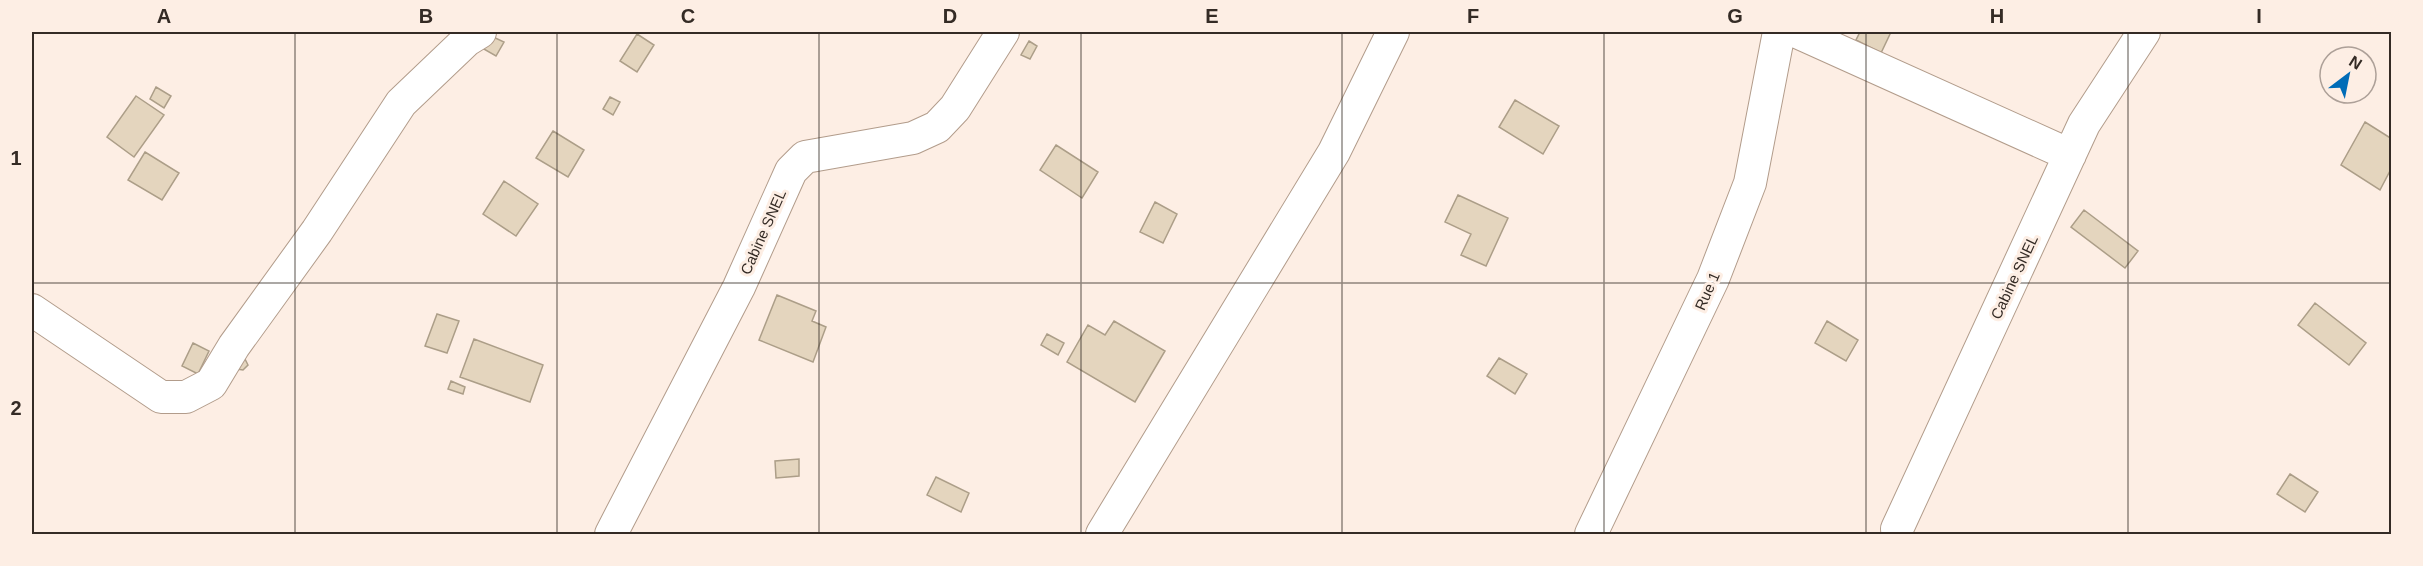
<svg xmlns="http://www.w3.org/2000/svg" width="2423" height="566" font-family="Helvetica,sans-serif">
<rect width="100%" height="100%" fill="#fdeee4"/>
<path fill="#e4d5be" stroke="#ac9e88" stroke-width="1.5" d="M1860,32h31l-10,21 -25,-13z
M637,34l17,11 -17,27 -17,-11z
M489,35l15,7 -8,14 -14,-8z
M1029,41l8,5 -7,13 -9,-4z
M156,87l15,9 -7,12 -14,-9z
M136,96l28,19 -30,42 -27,-20z
M610,97l10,5 -7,13 -10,-6z
M1515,100l44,26 -16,28 -44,-27z
M2365,122l27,17v28l-12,23 -39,-25z
M553,131l31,19 -16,27 -32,-19z
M1056,145l42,27 -16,26 -42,-28z
M145,152l34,21 -17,27 -34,-20z
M504,181l34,23 -22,32 -33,-22z
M1458,195l50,23 -22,48 -25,-11 10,-21 -26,-12z
M1155,202l22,12 -14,29 -23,-11z
M2084,210l54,41 -13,17 -54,-41z
M777,295l39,16 -4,10 14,6 -13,35 -54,-22z
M2315,303l51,40 -17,22 -51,-40z
M437,314l22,7 -12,32 -22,-7z
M1114,321l51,30 -30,51 -68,-40 21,-37 17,10z
M1827,321l31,19 -12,21 -31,-18z
M1047,334l17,9 -6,12 -17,-10z
M474,339l69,26 -13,37 -70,-25z
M193,343l16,8 -11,23 -16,-8z
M244,357l4,8 -5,5 -7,-1z
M1499,358l28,16 -12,20 -28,-18z
M451,381l14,6 -2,7 -15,-5z
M799,459v17l-23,2 -1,-17z
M2290,474l28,18 -13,20 -28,-18z
M936,477l33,16 -8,19 -34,-17z"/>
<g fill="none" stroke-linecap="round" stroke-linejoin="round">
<g stroke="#b29c8b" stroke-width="34">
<path id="street" d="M1797,32l273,123
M32,310l129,87h25l25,-13 23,-38 83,-115 84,-128 66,-63 13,-8
M1897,529l187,-405 60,-92
M611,534l128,-247 52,-116 14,-14 108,-19 24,-11 18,-19 48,-76
M1102,534l232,-382 59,-120
M1591,534l122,-255 37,-96 29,-151"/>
</g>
<use href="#street" stroke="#fff" stroke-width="32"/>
</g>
<path fill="none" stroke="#342b25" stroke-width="1.5" stroke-opacity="0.55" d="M295,32v502M557,32v502M819,32v502M1081,32v502M1342,32v502M1604,32v502M1866,32v502M2128,32v502M32,283h2360"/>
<g text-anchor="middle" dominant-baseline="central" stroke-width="6" stroke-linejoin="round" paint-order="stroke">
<g font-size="15" fill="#342b25" stroke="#fdeee4">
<text transform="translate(763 232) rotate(-66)">Cabine SNEL</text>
<text transform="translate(2014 277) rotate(-65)">Cabine SNEL</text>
<text transform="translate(1707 291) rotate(-66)">Rue 1</text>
</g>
</g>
<rect width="2423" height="566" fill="none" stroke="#fdeee4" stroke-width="66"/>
<g transform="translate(2348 75) rotate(32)"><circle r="28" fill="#fdeee4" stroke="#ada098" stroke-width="1.5"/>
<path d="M0-4.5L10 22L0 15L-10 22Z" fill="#006cb7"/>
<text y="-9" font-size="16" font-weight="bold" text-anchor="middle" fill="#342b25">N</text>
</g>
<rect x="33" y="33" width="2357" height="500" fill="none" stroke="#342b25" stroke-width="2"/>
<g font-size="20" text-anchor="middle" font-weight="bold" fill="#342b25">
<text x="164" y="23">A</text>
<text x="426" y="23">B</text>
<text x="688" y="23">C</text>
<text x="950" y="23">D</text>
<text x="1212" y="23">E</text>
<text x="1473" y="23">F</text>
<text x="1735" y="23">G</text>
<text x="1997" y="23">H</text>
<text x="2259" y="23">I</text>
<text x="16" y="165">1</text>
<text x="16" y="415">2</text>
</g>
</svg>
